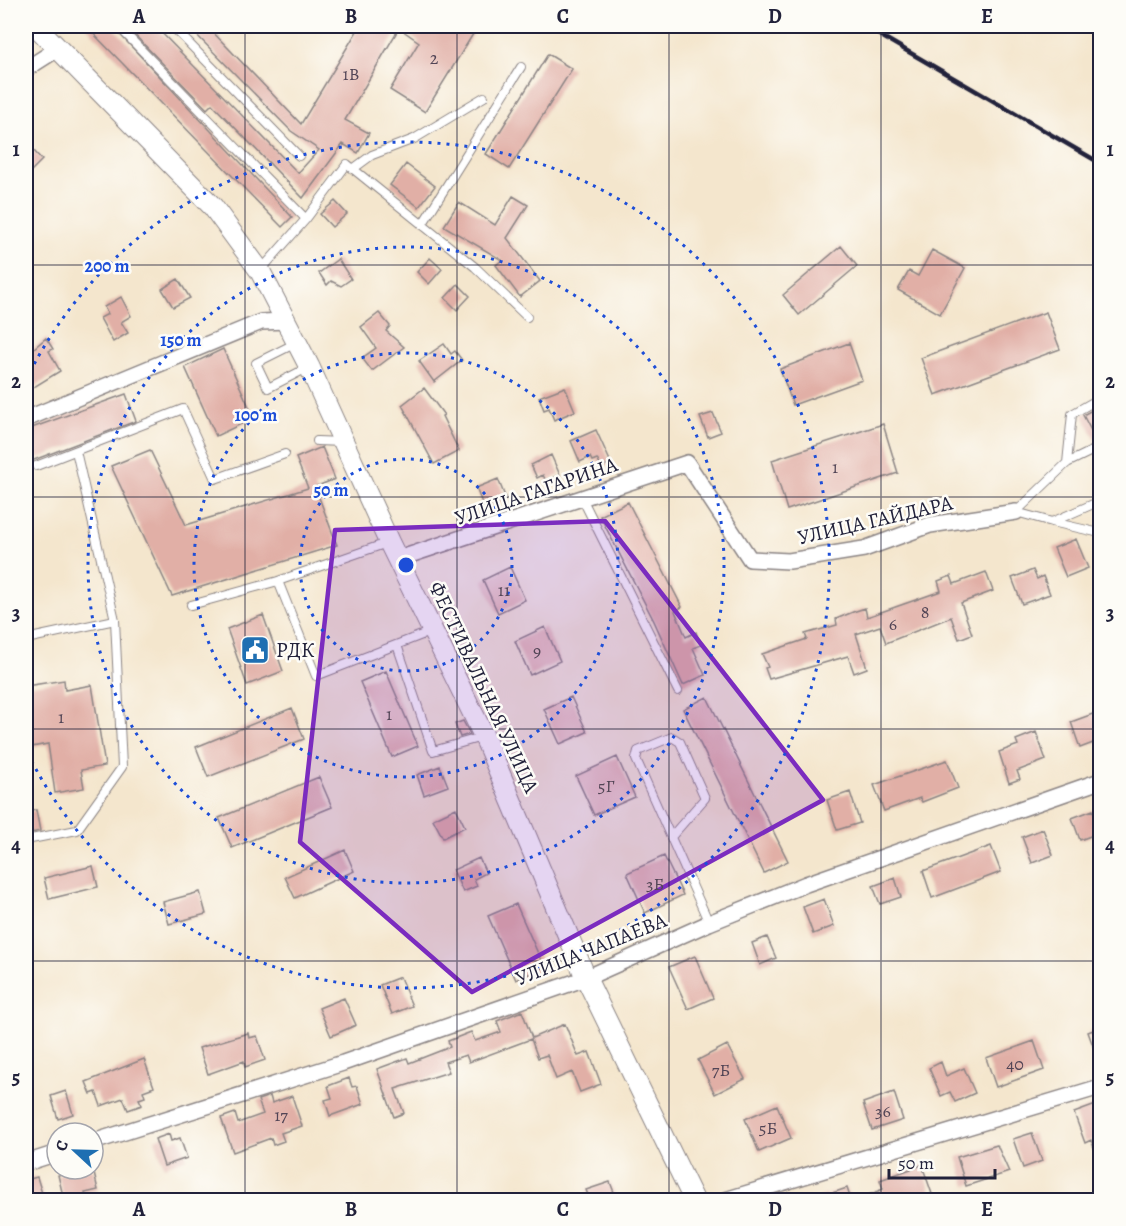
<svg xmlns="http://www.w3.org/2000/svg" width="1126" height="1226" font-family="Alegreya,serif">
<rect width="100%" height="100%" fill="#fdfcf7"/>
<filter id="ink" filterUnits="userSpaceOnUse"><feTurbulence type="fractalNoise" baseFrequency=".0167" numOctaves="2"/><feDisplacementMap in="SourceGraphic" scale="12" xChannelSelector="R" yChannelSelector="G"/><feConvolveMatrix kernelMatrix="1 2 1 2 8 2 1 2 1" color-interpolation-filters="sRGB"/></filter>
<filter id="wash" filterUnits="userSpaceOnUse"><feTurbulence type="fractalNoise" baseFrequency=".008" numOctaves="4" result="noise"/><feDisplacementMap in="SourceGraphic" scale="24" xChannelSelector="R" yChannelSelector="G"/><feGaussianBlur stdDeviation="1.35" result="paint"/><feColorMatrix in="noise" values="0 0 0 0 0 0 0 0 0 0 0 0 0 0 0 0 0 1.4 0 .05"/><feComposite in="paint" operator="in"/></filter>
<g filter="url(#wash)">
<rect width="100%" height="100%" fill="#f4e6cd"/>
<g id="blocks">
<path fill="#e1afa6" d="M86,26h26l180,191 -10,10z
M126,26h29l143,147 21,-23 -28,-19 -103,-105h19l94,98 59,-98h118l-53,86 -35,-22 29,-48 -20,-14 -54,92 24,13 -11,20 -15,-9 -40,54 -91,-94 -5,5z
M548,54l24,15 -63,100 -23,-15z
M26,142l16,18 -16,16z
M406,164l29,22 -16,21 -29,-22z
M513,196l15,9 -21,33 33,43 -20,16 -24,-32 6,-5 -58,-34 15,-24 36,23z
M335,201l12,13 -15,13 -12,-13z
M841,246l16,20 -58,49 -16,-20z
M932,250l33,18 -25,46 -42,-24 11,-19 9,5z
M430,258l12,11 -13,15 -12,-12z
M338,259l13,20 -10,7 -10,-5 -4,4 -8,-12z
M178,279l12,19 -17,9 -11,-18z
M458,284l12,12 -13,14 -12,-12z
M121,297l10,19 -10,6 7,11 -15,9 -13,-24 8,-4 -4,-7z
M1046,312l14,37 -125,46 -14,-37z
M379,313l11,13 -4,5 18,16 -32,24 -10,-13 14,-10 -15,-21z
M46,338l7,11 -4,2 11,20 -34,21v-37z
M849,343l13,37 -69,25 -13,-36z
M444,344l7,10 4,-3 7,9 -28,22 -15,-21z
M223,349l31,69 -38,18 -31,-69z
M565,387l10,24 -21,9 -5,-12 -5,2 -5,-13z
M424,388l20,27 -2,1 17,35 -25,13 -32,-59z
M126,394l10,27 -110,42v-33z
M1101,405v36l-4,1 -14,-27z
M713,413l8,19 -13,5 -8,-20z
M883,424l15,49 -111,37 -15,-50z
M596,430l15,33 -10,4 -4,-8 -5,2 -2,-4 -10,5 -9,-21z
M322,447l13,32 -20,8 22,58 -165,51 -61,-130 39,-16 36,75 122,-37 -12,-30z
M551,455l9,20 -14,6 -3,-6 -6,3 -6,-13z
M498,479l8,20 -22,9 -8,-20z
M628,502l54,105 -7,4 11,26 10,-5 5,13 -8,3 12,27 -22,10 -29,-64 -54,-105z
M1076,539l12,29 -22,9 -12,-29z
M510,567l15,33 -27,13 -15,-33z
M1033,570l4,9 6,-3 7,18 -28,10 -10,-26z
M986,572l7,19 -32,12 11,31 -13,5 -8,-22 -65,26 -6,-17 -24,8 11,34 -13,5 -6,-17 -79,23 -4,-11 3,-1 -6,-13 45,-15 -2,-5 32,-9 -1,-6 17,-7 12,-4 2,9 74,-26 -3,-10 13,-5 3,8z
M263,615l20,56 -36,14 -20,-56z
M545,627l15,34 -30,14 -15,-34z
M386,671l32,75 -26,11 -32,-75z
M64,680l1,10 27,-5 13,81 -24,4 3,18 -29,5 -7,-49 -22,4v-62z
M571,697l16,35 -27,12 -16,-35z
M707,697l81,164 -24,12 -81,-164z
M292,708l12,31 -96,38 -12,-30z
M1098,712l3,28 -21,8 -9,-26z
M463,721l7,13 -10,3 -5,-13z
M1036,732l10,28 -29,11 3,8 -11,4 -10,-31 19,-7 -2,-5z
M617,757l18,40 -41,18 -18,-39z
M947,760l11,28 -36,14 -2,-4 -36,13 -10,-26z
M440,766l8,20 -24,9 -7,-20z
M319,777l13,30 -100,41 -13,-30z
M850,792l10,31 -23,7 -10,-30z
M456,808l9,19 -22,11 -10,-19z
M36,810l4,21 -14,3v-22z
M1093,810l8,22 -21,8 -8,-22z
M1043,829l10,26 -21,8 -10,-26z
M991,846l10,26 -69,26 -9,-27z
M345,850l9,21 -59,27 -10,-21z
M664,856l19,39 -38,18 -18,-40z
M479,858l7,15 -12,6 3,7 -14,6 -10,-22z
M93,866l5,21 -49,12 -5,-21z
M895,878l6,19 -21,7 -7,-18z
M200,892l6,22 -37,10 -6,-22z
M824,899l10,27 -21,8 -10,-27z
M516,904l28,63 -28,13 -28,-64z
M767,937l9,21 -16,7 -8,-22z
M695,956l18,42 -25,11 -19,-42z
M400,977l12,29 -20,8 -12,-29z
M344,998l12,27 -25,11 -12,-28z
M522,1011l10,27 33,-14 13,32 11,-4 12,32 -21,8 -8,-20 -16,7 -9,-24 -9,3 -7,-19 -62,23 -3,-7 -21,7 4,10 -54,17 9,24 -10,4 -17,-48 30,-11 2,5 41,-16 -2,-6 23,-9 4,9 26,-9 -4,-11z
M1101,1027v35h-2l-11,-30z
M248,1033l1,5 8,-2 8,24 -20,7 -1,-6 -36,13 -9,-26z
M1034,1041l10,29 -48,17 -10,-29z
M727,1045l18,34 -30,15 -17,-34z
M144,1059l10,28 -11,4 2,6 -6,2 3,6 -14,5 -5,-12 -22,8 -5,-14 -5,2 -5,-12z
M941,1062l5,14 18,-8 11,25 -20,9 -5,-10 -9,4 -12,-28z
M349,1078l3,9 5,-1 6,18 -33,12 -5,-16 7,-2 -4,-12z
M66,1091l7,23 -15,5 -7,-23z
M894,1092l9,28 -31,10 -9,-27z
M270,1096l2,7 20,-7 10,30 -21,7 3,8 -11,4 -2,-7 -38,14 -12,-34 14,-5 3,10 25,-9 -5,-14z
M1101,1103v60h-1l-9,-23 -6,3 -11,-30z
M777,1105l14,33 -32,14 -14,-33z
M1032,1133l10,28 -19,7 -10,-29z
M169,1134l2,7 9,-3 7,20 -23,8 -9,-27z
M997,1145l12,27 -43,14 -9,-29z
M922,1165l10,29 -20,6h-56l27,-11 -3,-9z
M84,1169h9l5,21 -13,3 2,7h-23l-6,-25z
M37,1177l7,23h-18v-20z
M610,1182l7,18h-27l-4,-10z
M847,1188l4,12h-34v-2z"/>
</g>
</g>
<g filter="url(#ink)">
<use href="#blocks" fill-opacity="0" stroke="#8b8484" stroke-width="1.5"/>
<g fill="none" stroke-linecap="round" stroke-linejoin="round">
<g stroke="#8b8484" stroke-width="10">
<path id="service" d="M118,26l188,193
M172,26l127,130
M353,169l19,-14 42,-16 70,-42
M422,225l99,-158
M261,270l45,-51 41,-55 128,103 52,50
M296,343l-40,20 12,25 41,-21
M317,441l25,1
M1067,463l5,-49 28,-16
M36,466l147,-57 32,70 70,-25
M582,498l96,193
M1100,501l-48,21 48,11
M1052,522l-36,-10 51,-49 33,-16
M278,581l38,95 116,-45
M191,605l87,-24 109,-38
M26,639l89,-19
M397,645l36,106 49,-14
M671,837l34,-39 -25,-56 -8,-5 -34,14 -2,8 73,164
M26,840l51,-10 45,-63 -7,-147 -39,-169"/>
</g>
<g stroke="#8b8484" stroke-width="18">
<path id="minor" d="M26,69l33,-21
M26,419l235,-97 26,-1
M398,559l289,-96 63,96 39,2 75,-12 66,-24 86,-13
M93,1142l250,-79 243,-85 123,-55 97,-39 294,-103
M26,1163l31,-10
M725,1200l375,-113"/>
</g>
<g stroke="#8b8484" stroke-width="22">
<path id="tertiary" d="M36,26l177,181 47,64 49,95 80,176 95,194 102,242 108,222"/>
</g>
<use href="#service" stroke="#fff" stroke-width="8"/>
<use href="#minor" stroke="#fff" stroke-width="15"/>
<use href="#tertiary" stroke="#fff" stroke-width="20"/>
<path stroke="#22223b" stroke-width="4.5" d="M864,26l236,137"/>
</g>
</g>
<path fill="#7b2cbf" fill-opacity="0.2" stroke="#7b2cbf" stroke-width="4.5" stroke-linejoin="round" d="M605,521l218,279 -351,192 -172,-150 35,-312z"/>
<path fill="none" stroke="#22223b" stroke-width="1.5" stroke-opacity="0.55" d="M245,26v1174M457,26v1174M669,26v1174M881,26v1174M26,265h1074M26,497h1074M26,729h1074M26,961h1074"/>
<g fill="none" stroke="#1d4ed8" stroke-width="3" stroke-dasharray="3 6">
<circle cx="406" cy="565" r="106"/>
<circle cx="406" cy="565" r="212"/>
<circle cx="406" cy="565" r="318"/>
<path d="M26 380A423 423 0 1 1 26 750"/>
</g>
<defs>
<g id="civic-square" transform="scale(1.5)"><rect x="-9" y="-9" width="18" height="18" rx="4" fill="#1f6fb2" stroke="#fdfcf7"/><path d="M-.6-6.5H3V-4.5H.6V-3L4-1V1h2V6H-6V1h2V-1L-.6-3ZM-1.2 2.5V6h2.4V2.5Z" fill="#fff"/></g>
</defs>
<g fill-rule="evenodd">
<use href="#civic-square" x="255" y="650"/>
</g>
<g text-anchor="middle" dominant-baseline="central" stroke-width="5" stroke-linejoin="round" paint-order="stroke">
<g font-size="18" fill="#524556">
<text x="434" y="58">2</text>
<text x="351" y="74">1В</text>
<text x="835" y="467">1</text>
<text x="504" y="590">11</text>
<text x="925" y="612">8</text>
<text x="893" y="624">6</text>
<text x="537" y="651">9</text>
<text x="389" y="714">1</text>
<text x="61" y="717">1</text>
<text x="606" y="786">5Г</text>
<text x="655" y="884">3Б</text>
<text x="1015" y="1064">40</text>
<text x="721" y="1070">7Б</text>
<text x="883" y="1111">36</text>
<text x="281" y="1115">17</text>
<text x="768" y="1128">5Б</text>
</g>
<g font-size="21" fill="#22223b" stroke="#fdfcf7">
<text transform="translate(536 491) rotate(-19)">УЛИЦА ГАГАРИНА</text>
<text transform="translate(875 520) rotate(-13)">УЛИЦА ГАЙДАРА</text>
<text transform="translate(484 687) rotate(65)">ФЕСТИВАЛЬНАЯ УЛИЦА</text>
<text transform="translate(591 949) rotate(-22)">УЛИЦА ЧАПАЕВА</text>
</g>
<g font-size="21" fill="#22223b" stroke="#fdfcf7" text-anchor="start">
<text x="276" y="650">РДК</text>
</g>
</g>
<circle cx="406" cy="565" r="9" fill="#1d4ed8" stroke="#fdfcf7" stroke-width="3"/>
<g font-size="18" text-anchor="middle" font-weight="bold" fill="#1d4ed8" stroke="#fdfcf7" stroke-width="5" stroke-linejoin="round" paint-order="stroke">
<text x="107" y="272">200 m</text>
<text x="181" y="346">150 m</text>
<text x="256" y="421">100 m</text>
<text x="331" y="496">50 m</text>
</g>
<rect width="1126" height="1226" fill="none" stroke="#fdfcf7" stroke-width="66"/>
<g transform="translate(75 1151) rotate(292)"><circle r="28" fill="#fdfcf7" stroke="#a5a5ac" stroke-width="1.5"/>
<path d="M0-4.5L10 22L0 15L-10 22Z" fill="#1f6fb2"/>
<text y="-9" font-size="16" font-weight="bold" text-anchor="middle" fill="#22223b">С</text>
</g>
<path d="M889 1169v9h106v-9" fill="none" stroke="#22223b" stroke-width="3"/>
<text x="898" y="1169" font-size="18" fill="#22223b" stroke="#fdfcf7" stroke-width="4.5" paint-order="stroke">50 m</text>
<rect x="33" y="33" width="1060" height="1160" fill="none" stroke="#22223b" stroke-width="2"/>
<g font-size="20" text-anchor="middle" font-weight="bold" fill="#22223b">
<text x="139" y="23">A</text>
<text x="351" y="23">B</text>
<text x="563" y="23">C</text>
<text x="775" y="23">D</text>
<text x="987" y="23">E</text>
<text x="16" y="156">1</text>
<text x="1110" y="156">1</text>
<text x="16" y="388">2</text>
<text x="1110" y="388">2</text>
<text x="16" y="620">3</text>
<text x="1110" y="620">3</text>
<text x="16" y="852">4</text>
<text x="1110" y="852">4</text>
<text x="16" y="1084">5</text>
<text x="1110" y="1084">5</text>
<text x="139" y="1216">A</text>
<text x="351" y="1216">B</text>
<text x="563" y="1216">C</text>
<text x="775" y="1216">D</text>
<text x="987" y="1216">E</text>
</g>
</svg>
